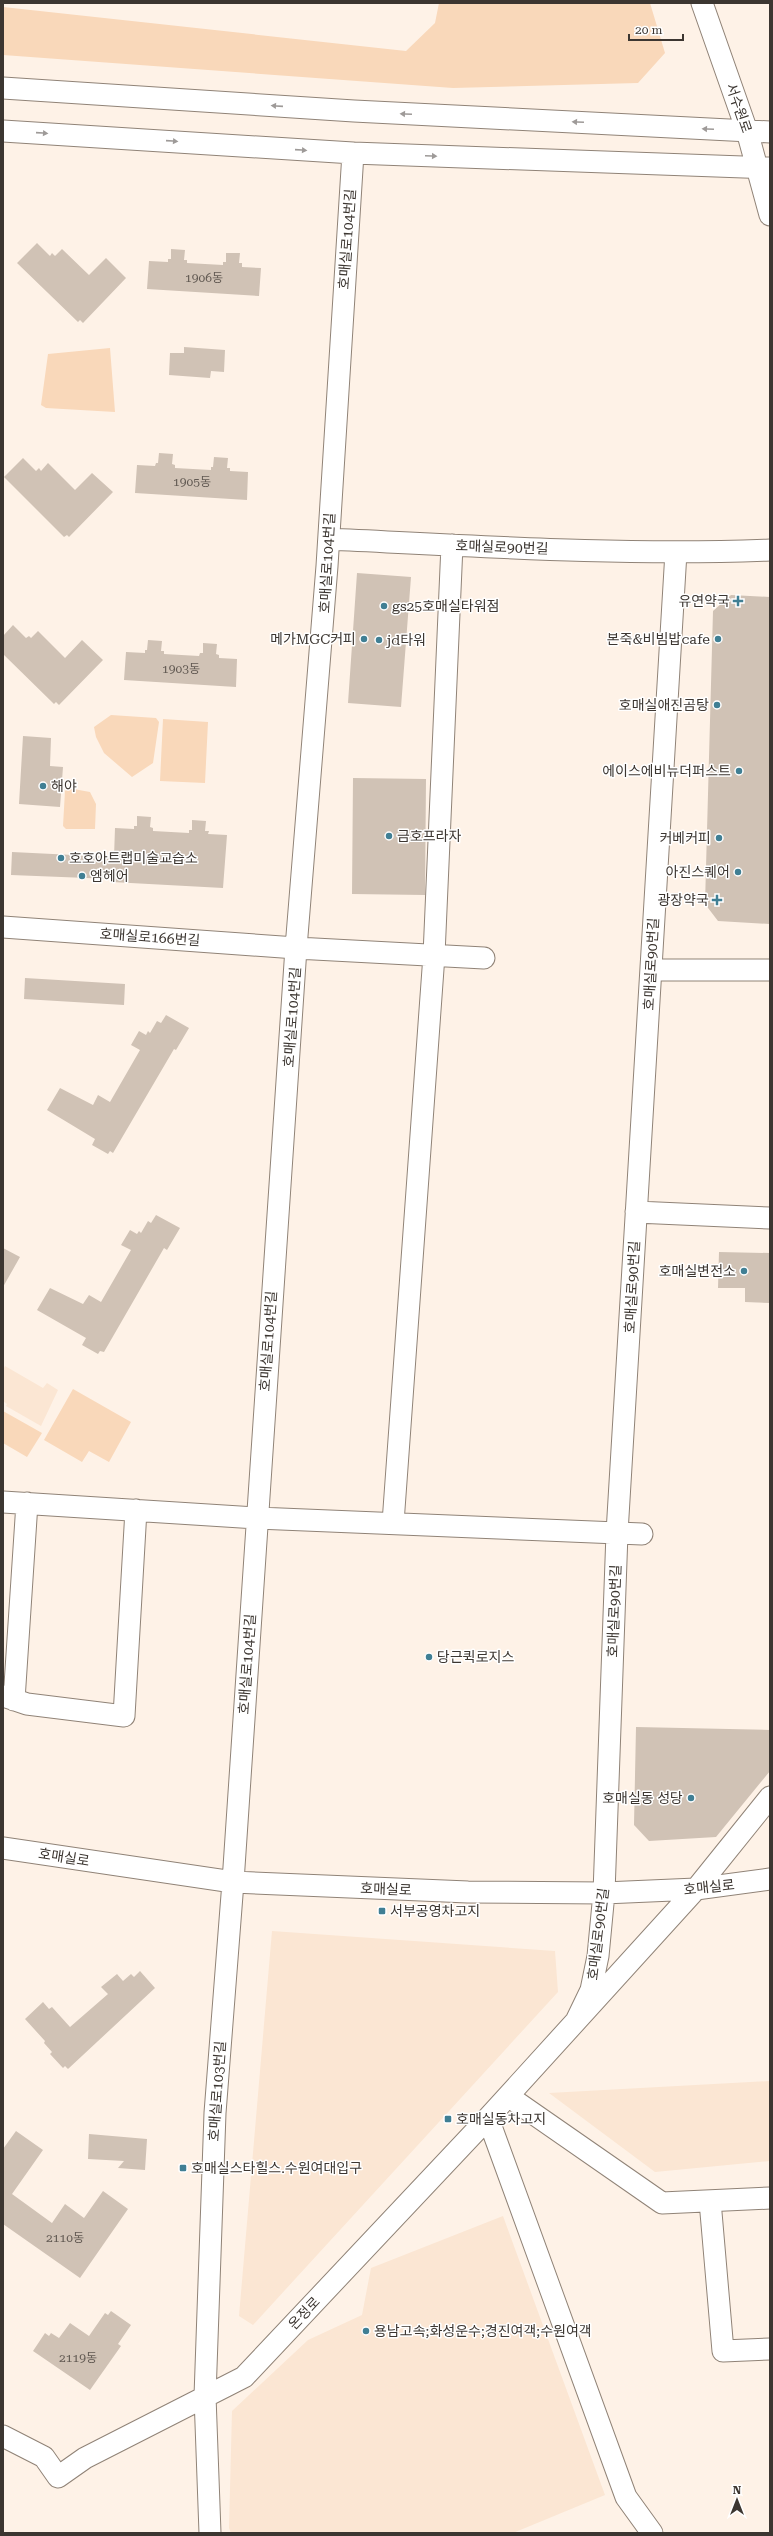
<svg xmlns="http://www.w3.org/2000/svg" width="773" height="2536" font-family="'Roboto Serif','Noto Sans KR',serif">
<rect width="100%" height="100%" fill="#fef2e7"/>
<path fill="#fbe6d3" d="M5,1366l38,22 4,-5 11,7 -17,36 -35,-20 1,-2 -4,-3v-31z
M272,1931l283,20 3,41 -305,333 -14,-9z
M770,2081v80l-115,11 -106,-79z
M503,2216l102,279 -92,38h-282l-2,-5 3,-117 76,-71 54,-25 9,-47z"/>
<path fill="#f9d8ba" d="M439,3h211l15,50 -27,30 -185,5 -450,-33v-48l403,44 29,-28z
M110,348l5,64 -69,-4 -5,-3 7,-51z
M111,715l45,3 3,4 -6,41 -21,14 -28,-24 -8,-16 -2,-10z
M163,719l45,3 -3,61 -45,-2z
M68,788l22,4 6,12 -1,25h-29l-3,-3 2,-35z
M73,1389l58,33 -22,40 -20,-11 -7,11 -38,-22z
M3,1411l39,22 -15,24 -24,-14z"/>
<path fill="#d0c2b5" d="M37,243l13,13 2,-3 3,3 7,-7 27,26 17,-17 20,20 -43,45 -3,-3 -2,2 -61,-59z
M171,249l14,1 -1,10h3v3l36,2v-3h3v-9h14l-1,10h3v4l19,1 -2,28 -112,-7 2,-28 19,1v-3h3z
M184,347l41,3 -1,22 -13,-1 -1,7 -41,-3 1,-22h14z
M159,453l14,1 -1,10 3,1v3l36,2v-3h2l1,-10 14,1 -1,10h3v3l18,1 -1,28 -112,-7 2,-28 18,1 1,-3h2z
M23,458l13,13 3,-3 2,3 7,-8 27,27 17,-17 21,19 -44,45 -2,-2 -3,2 -60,-60z
M357,573l54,4 -10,130 -53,-4z
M731,595l39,2v327l-52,-3 -13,-17 8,-293z
M13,625l13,13 3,-2 2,2 7,-7 27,27 17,-18 21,20 -44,45 -3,-3 -2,2 -51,-50v-18z
M148,640l14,1 -1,10h3v3l35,2 1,-3h3v-10l14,1 -1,10 3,1v3l18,1 -1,28 -112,-7 2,-28 19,1v-3h2z
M23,736l28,2 -1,28 13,1 -3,40 -41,-3z
M353,778l73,1 -1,116 -73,-1z
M137,816l14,1 -1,10 3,1v3l36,2v-3h3v-10l14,1 -1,10h4l-1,3 19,1 -4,53 -111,-6v-3l-101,-4 1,-23 102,5 1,-29 19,1v-3h3z
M25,978l100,6 -1,21 -100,-6z
M166,1015l23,13 -13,22 -2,-1 -61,104 -3,-2 -2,3 -16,-9 3,-6 -48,-29 13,-22 33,17 5,-10 12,7 30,-52 -9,-5 8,-14 7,4 2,-4 2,2 7,-12 4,2z
M156,1215l24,13 -13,22 -3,-2 -60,104 -4,-1 -2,3 -16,-9 4,-7 -49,-28 13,-22 33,16 6,-9 12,7 30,-52 -10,-5 9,-15 7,4 2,-3 2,2 7,-12 3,2z
M3,1248l17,9 -17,30z
M719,1252l51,1v50l-25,-1v-14h-27z
M636,1727l134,3v41l-54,66 -67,4 -15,-16z
M140,1971l15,17 -87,81 -3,-3 -2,2 -13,-14 2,-2 -8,-9 1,-2 -20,-22 18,-17 6,7 3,-2 18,20 38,-33 -7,-7 16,-13 6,7 8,-7 3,3z
M16,2131l27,19 -31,44 40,29 13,-19 19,14 19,-27 25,18 -48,69 -77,-54v-75z
M89,2134l58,5 -2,31 -27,-2 6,-7 -36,-2z
M111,2311l20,14 -13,19 3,2 -31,44 -57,-39 12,-18 4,3 2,-3 8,5 11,-15 19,13 16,-23 3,2z"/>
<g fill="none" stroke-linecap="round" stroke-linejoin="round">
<g stroke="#908377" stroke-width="23">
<path id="minor" d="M702,3l45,128 23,84
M3,88l351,23 416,21
M3,131l350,22 417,15
M329,539c147,7 294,17 441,11
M3,927l293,21 188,10
M651,970h119
M636,1212l134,6
M3,1502l254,16 385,16
M393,1523l41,-568 18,-410
M3,1696l24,8 97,12 12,-206
M14,1700l13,-197
M3,1848l230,34 235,10 136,1 92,-4 74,-10
M577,2019l14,-29 7,-34 6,-63 13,-360 59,-981
M508,2096l154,107 108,-5
M488,2118l138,379 26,36
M710,2201l13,150 47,-2
M3,2436l41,21 14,20 27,-19 159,-81 244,-259 208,-229 74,-92
M210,2533l-5,-137 10,-283 18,-231 63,-934 31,-382 26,-413"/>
</g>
<use href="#minor" stroke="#fff" stroke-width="21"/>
</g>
<defs><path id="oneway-solid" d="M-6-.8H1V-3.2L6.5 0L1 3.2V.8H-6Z"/></defs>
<g fill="#9e9a98">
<use href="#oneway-solid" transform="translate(277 106) rotate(-176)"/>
<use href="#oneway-solid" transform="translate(406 114) rotate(-177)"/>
<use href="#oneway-solid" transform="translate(578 122) rotate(-177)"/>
<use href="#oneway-solid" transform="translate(708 129) rotate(-177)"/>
<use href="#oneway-solid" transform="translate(42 133) rotate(4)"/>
<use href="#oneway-solid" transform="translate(172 141) rotate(4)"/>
<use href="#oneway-solid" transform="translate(301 150) rotate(4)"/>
<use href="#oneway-solid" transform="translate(431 156) rotate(2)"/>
</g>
<g fill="#407f94" stroke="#fff" stroke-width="1.5">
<path d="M736 595h4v4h4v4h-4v4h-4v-4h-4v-4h4z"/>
<circle cx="384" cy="606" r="4"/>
<circle cx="364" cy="639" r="4"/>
<circle cx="718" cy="639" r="4"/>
<circle cx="379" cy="640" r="4"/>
<circle cx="717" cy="705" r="4"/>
<circle cx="739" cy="771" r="4"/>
<circle cx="43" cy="786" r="4"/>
<circle cx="389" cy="836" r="4"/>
<circle cx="719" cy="838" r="4"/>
<circle cx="61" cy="858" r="4"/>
<circle cx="738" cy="872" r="4"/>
<circle cx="82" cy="876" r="4"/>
<path d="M715 894h4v4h4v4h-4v4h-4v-4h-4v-4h4z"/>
<circle cx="744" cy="1271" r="4"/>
<circle cx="429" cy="1657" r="4"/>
<circle cx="691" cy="1798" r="4"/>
<rect x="378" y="1907" width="8" height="8" rx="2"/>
<rect x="444" y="2115" width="8" height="8" rx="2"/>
<rect x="179" y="2164" width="8" height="8" rx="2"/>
<circle cx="366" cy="2331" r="4"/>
</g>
<g text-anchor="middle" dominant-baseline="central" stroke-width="3" stroke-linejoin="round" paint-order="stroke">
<g font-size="12" fill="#615952">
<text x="204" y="278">1906동</text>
<text x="192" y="482">1905동</text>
<text x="181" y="669">1903동</text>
<text x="65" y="2238">2110동</text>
<text x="78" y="2358">2119동</text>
</g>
<g font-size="14" fill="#3c3631" stroke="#fff">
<text transform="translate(739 108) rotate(71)">서수원로</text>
<text transform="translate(347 239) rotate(-86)">호매실로104번길</text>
<text transform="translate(502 547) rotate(2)">호매실로90번길</text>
<text transform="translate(327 563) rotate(-87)">호매실로104번길</text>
<text transform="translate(150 937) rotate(4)">호매실로166번길</text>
<text transform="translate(651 964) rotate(-87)">호매실로90번길</text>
<text transform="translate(292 1017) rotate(-86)">호매실로104번길</text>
<text transform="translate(632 1287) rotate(-87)">호매실로90번길</text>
<text transform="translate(268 1341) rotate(-86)">호매실로104번길</text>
<text transform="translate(614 1611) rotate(-88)">호매실로90번길</text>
<text transform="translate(247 1664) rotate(-86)">호매실로104번길</text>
<text transform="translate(64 1857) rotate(9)">호매실로</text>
<text transform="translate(709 1887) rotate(-6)">호매실로</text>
<text transform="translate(386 1889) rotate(2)">호매실로</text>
<text transform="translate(598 1934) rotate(-83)">호매실로90번길</text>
<text transform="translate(217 2091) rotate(-86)">호매실로103번길</text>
<text transform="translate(304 2313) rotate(-47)">온정로</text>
</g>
<g font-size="14" fill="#3c3631" stroke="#fff" text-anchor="start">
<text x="730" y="601" text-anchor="end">유연약국</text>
<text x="392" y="606">gs25호매실타워점</text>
<text x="356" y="639" text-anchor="end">메가MGC커피</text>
<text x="710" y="639" text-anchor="end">본죽&amp;비빔밥cafe</text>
<text x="387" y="640">jd타워</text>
<text x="709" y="705" text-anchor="end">호매실애진곰탕</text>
<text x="731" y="771" text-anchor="end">에이스에비뉴더퍼스트</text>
<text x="51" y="786">해야</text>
<text x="397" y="836">금호프라자</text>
<text x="711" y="838" text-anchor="end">커베커피</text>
<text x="69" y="858">호호아트랩미술교습소</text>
<text x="730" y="872" text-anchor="end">아진스퀘어</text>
<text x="90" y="876">엠헤어</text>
<text x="709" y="900" text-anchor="end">광장약국</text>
<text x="736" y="1271" text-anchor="end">호매실변전소</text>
<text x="437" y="1657">당근퀵로지스</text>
<text x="683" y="1798" text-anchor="end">호매실동 성당</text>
<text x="390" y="1911">서부공영차고지</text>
<text x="456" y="2119">호매실동차고지</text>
<text x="191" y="2168">호매실스타힐스.수원여대입구</text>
<text x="374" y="2331">용남고속;화성운수;경진여객;수원여객</text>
</g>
</g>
<rect width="773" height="2536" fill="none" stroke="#3c3631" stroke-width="8"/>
<g transform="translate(737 2500)" stroke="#ffffff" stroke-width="3" paint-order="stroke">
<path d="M0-3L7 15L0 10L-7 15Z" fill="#3c3631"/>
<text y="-6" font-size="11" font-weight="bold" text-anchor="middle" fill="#3c3631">N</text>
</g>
<path d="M629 34v6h54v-6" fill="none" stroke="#3c3631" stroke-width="2"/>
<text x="635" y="34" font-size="12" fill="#3c3631" stroke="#ffffff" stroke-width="3" paint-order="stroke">20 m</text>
</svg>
